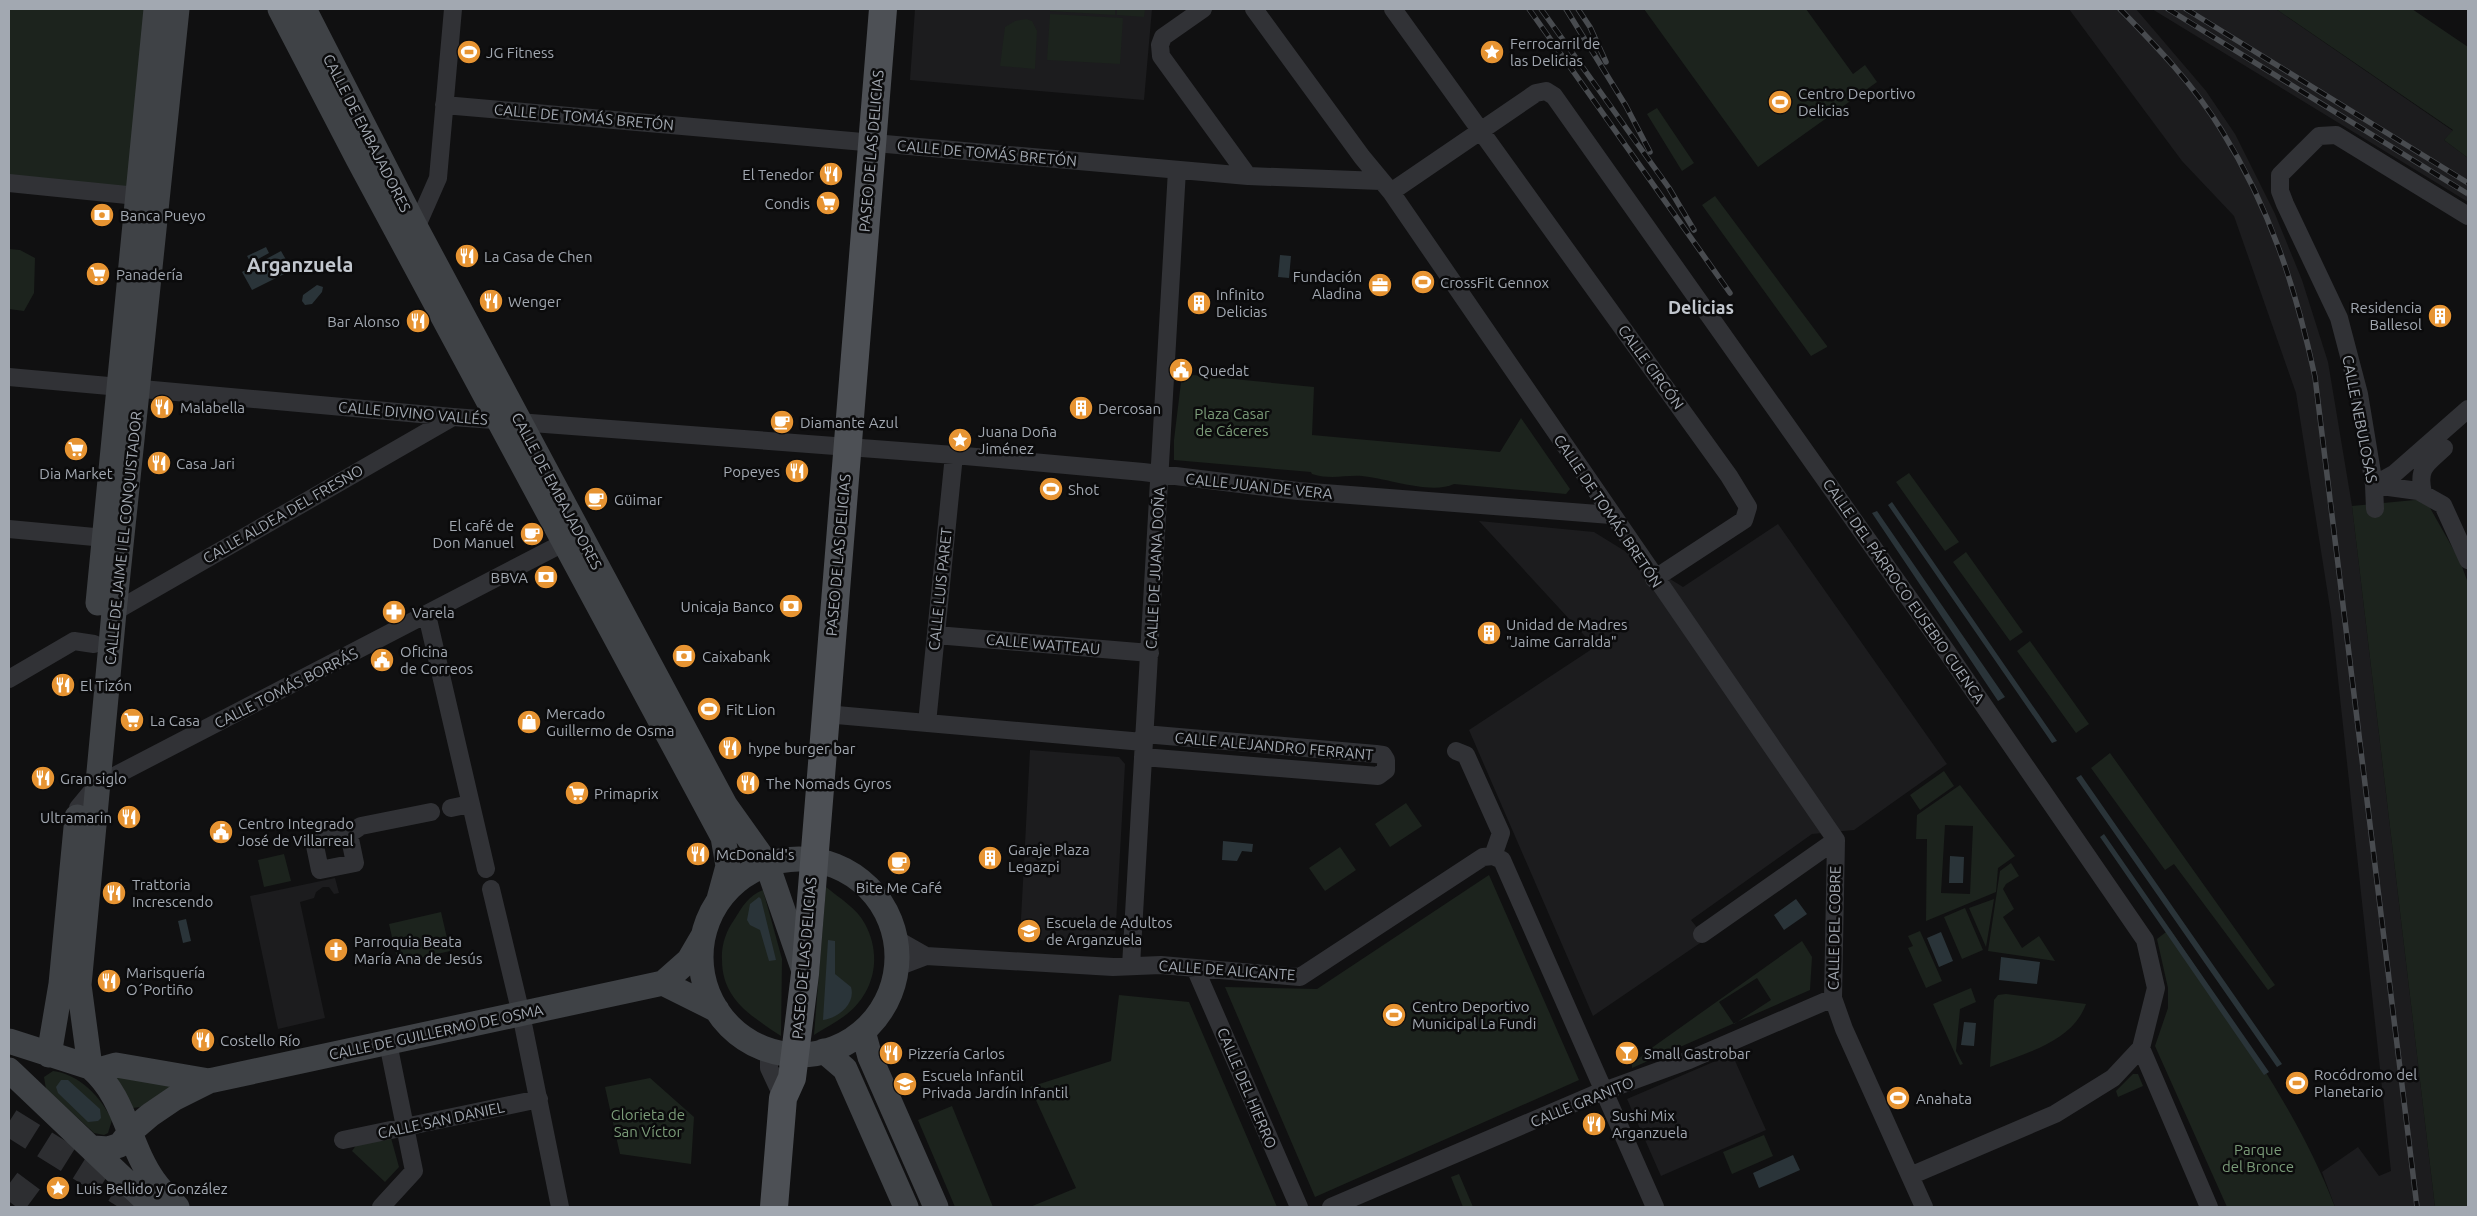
<svg xmlns="http://www.w3.org/2000/svg" width="2477" height="1216" font-family="Ubuntu,sans-serif">
<rect width="100%" height="100%" fill="#101011"/>
<path fill="#1c1c1e" d="M915,9h237l-8,91 -234,-20z
M2069,9h67l70,82 29,43 40,80 27,66 26,82 24,144 83,701h-100l-13,-35 36,-25 21,29 12,-5 -60,-557 -35,-221 -62,-177 -52,-55z
M2152,9h124l177,122 -9,9 24,18v44z
M1479,521l115,11 89,55 95,-63 169,240 -93,66 -42,4 -121,86 15,19 -113,77 -124,-286 126,-83z
M1030,750l89,7 6,7 -10,177 -7,6 -88,-9z
M335,878l4,15 -5,1 -5,-7h-6l-7,5 -2,6 -14,4 25,116 -47,11 -28,-133z
M1732,1054l34,76 -105,46 -34,-77z"/>
<path fill="#1c231d" fill-rule="evenodd" d="M9,9h147l-19,187 -128,-13z
M1050,9h65v6l-65,-4z
M1117,9h28l-1,8 -27,-2z
M1644,9h162l47,65 12,-9 12,17 -119,85z
M2276,9h136l56,38v111l-24,-18 9,-10z
M1050,14l73,4 -3,46 -73,-4z
M1026,19l6,2 5,10 -2,38 -35,-3 5,-39 10,-6z
M1657,108l37,55 -12,8 -35,-57z
M1715,196l112,150v1l-16,9 -109,-151z
M9,249l11,1 15,8 -1,35 -10,18 -15,-2z
M1182,374l132,13 -2,48 188,17 21,-34 49,71 -4,5 -112,-10c-23,11 -67,-6 -92,-8 -19,-1 -30,4 -50,-2l-1,-2 -137,-12v-20z
M1909,473l50,69 -14,9 -49,-69z
M2425,499l35,62 8,22v624h-33l-83,-701z
M1966,552l57,80 -13,9 -57,-79z
M2030,641l59,83 -13,9 -59,-82z
M2110,753l165,232 -7,5 -94,-126 -9,6 -74,-102z
M1944,771l10,15 -34,24 -10,-15z
M1960,785l55,71 -17,12 -2,24 -70,29 1,-82h-11l1,-24zM1945,825l28,1 -3,68 -29,-1z
M1406,803l16,23 -32,21 -15,-23z
M1340,847l16,23 -31,21 -16,-23z
M284,854l7,27 -27,6 -6,-27z
M2011,863l8,13 -13,8 -3,5 11,20 -11,8 19,31 17,-12 16,25 -67,-10 12,-80z
M1489,875l90,205 -264,117 -90,-210 92,2z
M826,887c13,11 31,21 39,37 17,31 10,68 -18,90 -10,8 -22,14 -33,21z
M763,890l19,69 -1,77c-30,-20 -59,-37 -59,-76 -1,-14 4,-29 12,-40 8,-13 15,-25 29,-30z
M1994,899l-8,48 -17,-39z
M1965,908l18,42 -21,9 -18,-42z
M441,912l9,39 -52,12 -9,-39z
M2170,929c60,89 126,177 165,278h-108l-72,-161 13,-38v-20l-11,-49z
M1920,931l22,50 -16,7 -18,-40 5,-2 -5,-10z
M1802,941l10,16 -2,33 -178,78v-4l21,-17zM1757,978l14,22 -37,24 -15,-22z
M1971,988l5,14 -16,7 -4,42 7,13 -3,1 -27,-61z
M2006,994l80,10c-14,39 -62,49 -96,63l4,-67 4,-5z
M1119,995l70,7 88,205h-247l46,-19 -46,-101 81,-26z
M53,1071c26,3 48,26 59,49l-4,13 -4,2 -10,-2 -48,-44 -2,-12z
M2133,1074h5l5,12 -25,11 -2,-6z
M114,1075l64,7 -38,25 -7,1z
M650,1078l44,39 -3,47 -71,-10 -15,-67z
M952,1106l41,101h-38l-37,-87z
M1764,1135l9,21 -41,18 -9,-22z
M391,1138l8,29 -14,15 -33,-31 5,-7z
M1459,1174l14,33h-10l-12,-30z"/>
<path fill="#2a3439" d="M266,247l3,6 -18,10 -4,-7z
M281,251l11,19 -40,20 -10,-18z
M1280,255l11,1 -2,22 -11,-1z
M317,285l6,2 -1,5 -10,12 -7,1 -3,-4 1,-6z
M1892,502l165,239 -5,2 -164,-238z
M1877,511l128,186 -7,4 -126,-188z
M2081,775l201,289 -5,3 -201,-289z
M2104,834l165,238 -5,3 -164,-238z
M1223,841l30,3 -1,8 -10,-1 -5,10 -15,-1z
M1950,856l14,1 -1,26h-14z
M759,897l2,2 15,61 -7,1 -9,-31 -10,-5 -3,-5 3,-16z
M1796,899l11,15 -23,16 -10,-15z
M186,919l5,22 -8,2 -5,-22z
M1941,932l12,29 -14,6 -12,-29z
M828,940l7,1v33l16,13c5,17 -13,31 -28,33z
M2001,957l39,5 -3,22 -38,-4z
M1964,1022l12,1 -2,23 -13,-1z
M61,1080h7l32,29 1,9 -3,3 -10,1 -30,-29 -2,-6z
M1793,1155l7,15 -41,18 -6,-15z"/>
<g fill="none" stroke-linecap="round" stroke-linejoin="round">
<path stroke="#2d2e31" stroke-width="28" stroke-dasharray="28 14" stroke-linecap="butt" d="M9,1122l131,82
M9,1184l31,23"/>
<path stroke="#313236" stroke-width="18" d="M1203,9l-40,28 -3,8 1,11 87,120
M1254,9l108,148 29,35 445,648
M1393,9l336,467 19,31 -4,13 -90,59
M444,105l804,71 133,5
M9,183l128,13 10,-2
M1391,192l145,-99 10,-2 8,5 393,556 198,288 11,48 -15,60 -28,30 -58,36 -145,62
M416,228l22,-50 15,-169
M9,377l444,40 501,38 189,17 155,19 313,24
M2374,485l44,6 25,14 25,55
M2374,485l20,-11 74,-65
M2423,493c-6,-26 4,-29 21,-45
M2375,509l-1,-24 -15,-91 -20,-76 -54,-114 -5,-13v-16l39,-39 17,-1 132,81
M9,529l96,9 6,9
M114,612l339,-195
M427,615l59,254
M936,635l214,18
M9,679l65,-38 20,3
M825,714l318,28
M927,723l27,-268
M1456,751l10,4 35,78 -8,23
M1143,757l235,19 8,-6v-10l-3,-5 -7,-1 -232,-20
M78,808l19,-23 476,-247
M451,808l19,-4
M349,834l6,29 -35,7 -6,-29 35,-7 12,-8 70,-14
M1836,840l-3,158 11,31 80,178
M491,889l30,125 39,193
M1702,934l134,-94
M896,939l30,17
M1131,966l46,-796
M897,967l29,-11 187,11 48,-2 139,12 183,-120 10,-1 9,4 153,347
M1195,968l104,239
M2141,1048l68,159
M769,1050v18l14,30
M343,1140l196,-41
M381,1207l33,-36 -26,-128
M1331,1207l262,-112 96,-35 144,-62"/>
<path stroke="#3f4246" stroke-width="25" d="M280,9l78,150 365,678 5,29 -9,33
M304,9l112,219 309,577 42,59 38,110
M98,603l58,-594
M701 957a98 98 0 1 1 196 0a98 98 0 1 1-196 0Z
M663,983l54,27
M863,1031l7,26 66,150
M9,1041l81,26c36,30 38,78 64,114 6,9 15,18 23,26
M824,1051l21,18 61,138
M49,1055l12,-71 16,-167
M90,1067l-11,-82 35,-373 63,-603
M9,1070l144,137
M95,1071l21,-6 93,16
M93,1148l15,1 12,-4 10,-13 20,-17 25,-17 34,-17 454,-98 26,-23 14,-24"/>
<path stroke="#4d5055" stroke-width="28" d="M774,1207l9,-109 9,-20 13,-104 78,-965"/>
<g stroke="#484b4f" stroke-width="5.5">
<path id="rail" d="M1529,9l201,284
M1541,9l128,179 25,42
M1566,9l60,97 24,46
M1578,9l12,18 16,35
M2120,9c37,38 74,76 102,122 48,77 74,158 93,246l102,830
M2168,9l300,185
M2186,9l282,174"/>
</g>
<use href="#rail" stroke="#0b0b0c" stroke-width="4" stroke-dasharray="11" stroke-linecap="butt"/>
</g>
<defs>
<g id="stadium-disc" transform="scale(1.25)"><circle r="9.5" fill="#e79432" stroke="#0b0b0c"/><path d="M0-5a6.5 5 0 1 0 0 10a6.5 5 0 1 0 0-10ZM-3.5-1.8h7v3.6h-7Z" fill="#fff"/></g>
<g id="sight-disc" transform="scale(1.25)"><circle r="9.5" fill="#e79432" stroke="#0b0b0c"/><path d="M0-6L1.8-2.2L6-1.7L2.9 1.2L3.7 5.4L0 3.3L-3.7 5.4L-2.9 1.2L-6-1.7L-1.8-2.2Z" fill="#fff"/></g>
<g id="restaurant-disc" transform="scale(1.25)"><circle r="9.5" fill="#e79432" stroke="#0b0b0c"/><path d="M-5-6h1v4h1v-4h1v4h1v-4h1v5L-1.5 .5V6h-2V.5L-5-1ZM5-6V6H3V1.5H1.5Q1.5-4 5-6Z" fill="#fff"/></g>
<g id="supermarket-disc" transform="scale(1.25)"><circle r="9.5" fill="#e79432" stroke="#0b0b0c"/><path d="M-6-5.5h2.5l.6 2H6L4.5 2H-2.5L-4.4-4H-6ZM-1.5 3.2a1.3 1.3 0 1 0 .1 0ZM3 3.2a1.3 1.3 0 1 0 .1 0Z" fill="#fff"/></g>
<g id="bank-disc" transform="scale(1.25)"><circle r="9.5" fill="#e79432" stroke="#0b0b0c"/><path d="M-6-4H6V4H-6ZM0-2.3a2.3 2.3 0 1 0 0 4.6a2.3 2.3 0 1 0 0-4.6Z" fill="#fff"/></g>
<g id="office-disc" transform="scale(1.25)"><circle r="9.5" fill="#e79432" stroke="#0b0b0c"/><path d="M-6-3h4V-5.5h4V-3h4V5H-6ZM-1-4.5V-3h2v-1.5ZM-6 0V1H6V0Z" fill="#fff"/></g>
<g id="building-disc" transform="scale(1.25)"><circle r="9.5" fill="#e79432" stroke="#0b0b0c"/><path d="M-4-6H4V6H1V3H-1V6H-4ZM-2.5-4.3h1.7v1.8h-1.7ZM.8-4.3h1.7v1.8H.8ZM-2.5-1h1.7V.8h-1.7ZM.8-1h1.7V.8H.8Z" fill="#fff"/></g>
<g id="civic-disc" transform="scale(1.25)"><circle r="9.5" fill="#e79432" stroke="#0b0b0c"/><path d="M-.6-6.5H3V-4.5H.6V-3L4-1V1h2V6H-6V1h2V-1L-.6-3ZM-1.2 2.5V6h2.4V2.5Z" fill="#fff"/></g>
<g id="cafe-disc" transform="scale(1.25)"><circle r="9.5" fill="#e79432" stroke="#0b0b0c"/><path d="M-5.5-4.5H6V0H3Q3 3.5 0 3.5H-2.5Q-5.5 3.5-5.5 0ZM3-3.2v2h1.7v-2ZM-6 4.5H4V6H-6Z" fill="#fff"/></g>
<g id="pharmacy-disc" transform="scale(1.25)"><circle r="9.5" fill="#e79432" stroke="#0b0b0c"/><path d="M-2-6h4v4h4v4h-4v4h-4v-4h-4v-4h4Z" fill="#fff"/></g>
<g id="shop-disc" transform="scale(1.25)"><circle r="9.5" fill="#e79432" stroke="#0b0b0c"/><path d="M-5-2.5h2.3a2.7 3.5 0 0 1 5.4 0H5L5.5 6h-11ZM-1.5-2.5h3a1.5 2.3 0 0 0-3 0Z" fill="#fff"/></g>
<g id="school-disc" transform="scale(1.25)"><circle r="9.5" fill="#e79432" stroke="#0b0b0c"/><path d="M0-5L7-2L0 1L-7-2ZM-4 1L0 2.5L4 1V4Q0 6-4 4Z" fill="#fff"/></g>
<g id="church-disc" transform="scale(1.25)"><circle r="9.5" fill="#e79432" stroke="#0b0b0c"/><path d="M-1.2-6h2.4v3.5h3.3v2.4h-3.3V6h-2.4V-.1h-3.3v-2.4h3.3Z" fill="#fff"/></g>
<g id="bar-disc" transform="scale(1.25)"><circle r="9.5" fill="#e79432" stroke="#0b0b0c"/><path d="M-6-5H6L.8 .8V4.5H3.5V6h-7V4.5H-.8V.8Z" fill="#fff"/></g>
</defs>
<g fill-rule="evenodd">
<use href="#stadium-disc" x="469" y="52"/>
<use href="#sight-disc" x="1492" y="52"/>
<use href="#stadium-disc" x="1780" y="102"/>
<use href="#restaurant-disc" x="831" y="174"/>
<use href="#supermarket-disc" x="828" y="203"/>
<use href="#bank-disc" x="102" y="215"/>
<use href="#restaurant-disc" x="467" y="256"/>
<use href="#supermarket-disc" x="98" y="274"/>
<use href="#stadium-disc" x="1423" y="282"/>
<use href="#office-disc" x="1380" y="285"/>
<use href="#restaurant-disc" x="491" y="301"/>
<use href="#building-disc" x="1199" y="303"/>
<use href="#building-disc" x="2440" y="316"/>
<use href="#restaurant-disc" x="418" y="321"/>
<use href="#civic-disc" x="1181" y="370"/>
<use href="#restaurant-disc" x="162" y="407"/>
<use href="#building-disc" x="1081" y="408"/>
<use href="#cafe-disc" x="782" y="422"/>
<use href="#sight-disc" x="960" y="440"/>
<use href="#supermarket-disc" x="76" y="449"/>
<use href="#restaurant-disc" x="159" y="463"/>
<use href="#restaurant-disc" x="797" y="471"/>
<use href="#stadium-disc" x="1051" y="489"/>
<use href="#cafe-disc" x="596" y="499"/>
<use href="#cafe-disc" x="532" y="534"/>
<use href="#bank-disc" x="546" y="577"/>
<use href="#bank-disc" x="791" y="606"/>
<use href="#pharmacy-disc" x="394" y="612"/>
<use href="#building-disc" x="1489" y="633"/>
<use href="#bank-disc" x="684" y="656"/>
<use href="#civic-disc" x="382" y="660"/>
<use href="#restaurant-disc" x="63" y="685"/>
<use href="#stadium-disc" x="709" y="709"/>
<use href="#supermarket-disc" x="132" y="720"/>
<use href="#shop-disc" x="529" y="722"/>
<use href="#restaurant-disc" x="730" y="748"/>
<use href="#restaurant-disc" x="43" y="778"/>
<use href="#restaurant-disc" x="748" y="783"/>
<use href="#supermarket-disc" x="577" y="793"/>
<use href="#restaurant-disc" x="129" y="817"/>
<use href="#civic-disc" x="221" y="832"/>
<use href="#restaurant-disc" x="698" y="854"/>
<use href="#building-disc" x="990" y="858"/>
<use href="#cafe-disc" x="899" y="863"/>
<use href="#restaurant-disc" x="114" y="893"/>
<use href="#school-disc" x="1029" y="931"/>
<use href="#church-disc" x="336" y="950"/>
<use href="#restaurant-disc" x="109" y="981"/>
<use href="#stadium-disc" x="1394" y="1015"/>
<use href="#restaurant-disc" x="203" y="1040"/>
<use href="#restaurant-disc" x="891" y="1053"/>
<use href="#bar-disc" x="1627" y="1053"/>
<use href="#stadium-disc" x="2297" y="1083"/>
<use href="#school-disc" x="905" y="1084"/>
<use href="#stadium-disc" x="1898" y="1098"/>
<use href="#restaurant-disc" x="1594" y="1124"/>
<use href="#sight-disc" x="58" y="1188"/>
</g>
<g text-anchor="middle" dominant-baseline="central" stroke-width="5" stroke-linejoin="round" paint-order="stroke">
<g font-size="15" fill="#a2a8b1" stroke="#0b0b0c" text-anchor="start">
<text x="1510" y="43">Ferrocarril de<tspan x="1510" dy="17">las Delicias</tspan></text>
<text x="486" y="52">JG Fitness</text>
<text x="1798" y="93">Centro Deportivo<tspan x="1798" dy="17">Delicias</tspan></text>
<text x="814" y="174" text-anchor="end">El Tenedor</text>
<text x="810" y="203" text-anchor="end">Condis</text>
<text x="120" y="215">Banca Pueyo</text>
<text x="484" y="256">La Casa de Chen</text>
<text x="116" y="274">Panadería</text>
<text x="1362" y="276" text-anchor="end">Fundación<tspan x="1362" dy="17">Aladina</tspan></text>
<text x="1440" y="282">CrossFit Gennox</text>
<text x="1216" y="294">Infinito<tspan x="1216" dy="17">Delicias</tspan></text>
<text x="508" y="301">Wenger</text>
<text x="2422" y="307" text-anchor="end">Residencia<tspan x="2422" dy="17">Ballesol</tspan></text>
<text x="400" y="321" text-anchor="end">Bar Alonso</text>
<text x="1198" y="370">Quedat</text>
<text x="180" y="407">Malabella</text>
<text x="1098" y="408">Dercosan</text>
<text x="800" y="422">Diamante Azul</text>
<text x="978" y="431">Juana Doña<tspan x="978" dy="17">Jiménez</tspan></text>
<text x="176" y="463">Casa Jari</text>
<text x="780" y="471" text-anchor="end">Popeyes</text>
<text x="76" y="473" text-anchor="middle">Dia Market</text>
<text x="1068" y="489">Shot</text>
<text x="614" y="499">Güimar</text>
<text x="514" y="525" text-anchor="end">El café de<tspan x="514" dy="17">Don Manuel</tspan></text>
<text x="528" y="577" text-anchor="end">BBVA</text>
<text x="774" y="606" text-anchor="end">Unicaja Banco</text>
<text x="412" y="612">Varela</text>
<text x="1506" y="624">Unidad de Madres<tspan x="1506" dy="17">"Jaime Garralda"</tspan></text>
<text x="400" y="651">Oficina<tspan x="400" dy="17">de Correos</tspan></text>
<text x="702" y="656">Caixabank</text>
<text x="80" y="685">El Tizón</text>
<text x="726" y="709">Fit Lion</text>
<text x="546" y="713">Mercado<tspan x="546" dy="17">Guillermo de Osma</tspan></text>
<text x="150" y="720">La Casa</text>
<text x="748" y="748">hype burger bar</text>
<text x="60" y="778">Gran siglo</text>
<text x="766" y="783">The Nomads Gyros</text>
<text x="594" y="793">Primaprix</text>
<text x="112" y="817" text-anchor="end">Ultramarin</text>
<text x="238" y="823">Centro Integrado<tspan x="238" dy="17">José de Villarreal</tspan></text>
<text x="1008" y="849">Garaje Plaza<tspan x="1008" dy="17">Legazpi</tspan></text>
<text x="716" y="854">McDonald's</text>
<text x="132" y="884">Trattoria<tspan x="132" dy="17">Increscendo</tspan></text>
<text x="899" y="887" text-anchor="middle">Bite Me Café</text>
<text x="1046" y="922">Escuela de Adultos<tspan x="1046" dy="17">de Arganzuela</tspan></text>
<text x="354" y="941">Parroquia Beata<tspan x="354" dy="17">María Ana de Jesús</tspan></text>
<text x="126" y="972">Marisquería<tspan x="126" dy="17">O´Portiño</tspan></text>
<text x="1412" y="1006">Centro Deportivo<tspan x="1412" dy="17">Municipal La Fundi</tspan></text>
<text x="220" y="1040">Costello Río</text>
<text x="908" y="1053">Pizzería Carlos</text>
<text x="1644" y="1053">Small Gastrobar</text>
<text x="2314" y="1074">Rocódromo del<tspan x="2314" dy="17">Planetario</tspan></text>
<text x="922" y="1075">Escuela Infantil<tspan x="922" dy="17">Privada Jardín Infantil</tspan></text>
<text x="1916" y="1098">Anahata</text>
<text x="1612" y="1115">Sushi Mix<tspan x="1612" dy="17">Arganzuela</tspan></text>
<text x="76" y="1188">Luis Bellido y González</text>
</g>
<g font-size="15" fill="#a2a8b1" stroke="#0b0b0c">
<text transform="translate(584 117) rotate(5)">CALLE DE TOMÁS BRETÓN</text>
<text transform="translate(367 133) rotate(63)">CALLE DE EMBAJADORES</text>
<text transform="translate(871 151) rotate(-85)">PASEO DE LAS DELICIAS</text>
<text transform="translate(987 153) rotate(5)">CALLE DE TOMÁS BRETÓN</text>
<text transform="translate(1651 367) rotate(54)">CALLE CIRCÓN</text>
<text transform="translate(413 413) rotate(5)">CALLE DIVINO VALLÉS</text>
<text transform="translate(2360 419) rotate(79)">CALLE NEBULOSAS</text>
<text transform="translate(1259 486) rotate(6)">CALLE JUAN DE VERA</text>
<text transform="translate(557 491) rotate(62)">CALLE DE EMBAJADORES</text>
<text transform="translate(1608 511) rotate(56)">CALLE DE TOMÁS BRETÓN</text>
<text transform="translate(283 514) rotate(-30)">CALLE ALDEA DEL FRESNO</text>
<text transform="translate(123 538) rotate(-84)">CALLE DE JAIME I EL CONQUISTADOR</text>
<text transform="translate(838 555) rotate(-85)">PASEO DE LAS DELICIAS</text>
<text transform="translate(1155 568) rotate(-87)">CALLE DE JUANA DOÑA</text>
<text transform="translate(940 589) rotate(-84)">CALLE LUIS PARET</text>
<text transform="translate(1904 591) rotate(55)">CALLE DEL PÁRROCO EUSEBIO CUENCA</text>
<text transform="translate(1043 644) rotate(5)">CALLE WATTEAU</text>
<text transform="translate(286 688) rotate(-27)">CALLE TOMÁS BORRÁS</text>
<text transform="translate(1274 746) rotate(5)">CALLE ALEJANDRO FERRANT</text>
<text transform="translate(1834 928) rotate(-89)">CALLE DEL COBRE</text>
<text transform="translate(804 958) rotate(-85)">PASEO DE LAS DELICIAS</text>
<text transform="translate(1227 970) rotate(4)">CALLE DE ALICANTE</text>
<text transform="translate(436 1032) rotate(-12)">CALLE DE GUILLERMO DE OSMA</text>
<text transform="translate(1247 1088) rotate(67)">CALLE DEL HIERRO</text>
<text transform="translate(1582 1102) rotate(-22)">CALLE GRANITO</text>
<text transform="translate(441 1120) rotate(-12)">CALLE SAN DANIEL</text>
</g>
<g font-size="15" fill="#7b9c79" stroke="#0b0b0c">
<text x="1232" y="413">Plaza Casar<tspan x="1232" dy="17">de Cáceres</tspan></text>
<text x="648" y="1114">Glorieta de<tspan x="648" dy="17">San Víctor</tspan></text>
<text x="2258" y="1149">Parque<tspan x="2258" dy="17">del Bronce</tspan></text>
</g>
<g font-size="18" font-weight="bold" fill="#c2c7ce" stroke="#0b0b0c">
<text x="1701" y="307">Delicias</text>
</g>
<g font-size="20" font-weight="bold" fill="#c2c7ce" stroke="#0b0b0c">
<text x="300" y="264">Arganzuela</text>
</g>
</g>
<rect width="2477" height="1216" fill="none" stroke="#a2a8b1" stroke-width="20"/>
</svg>
